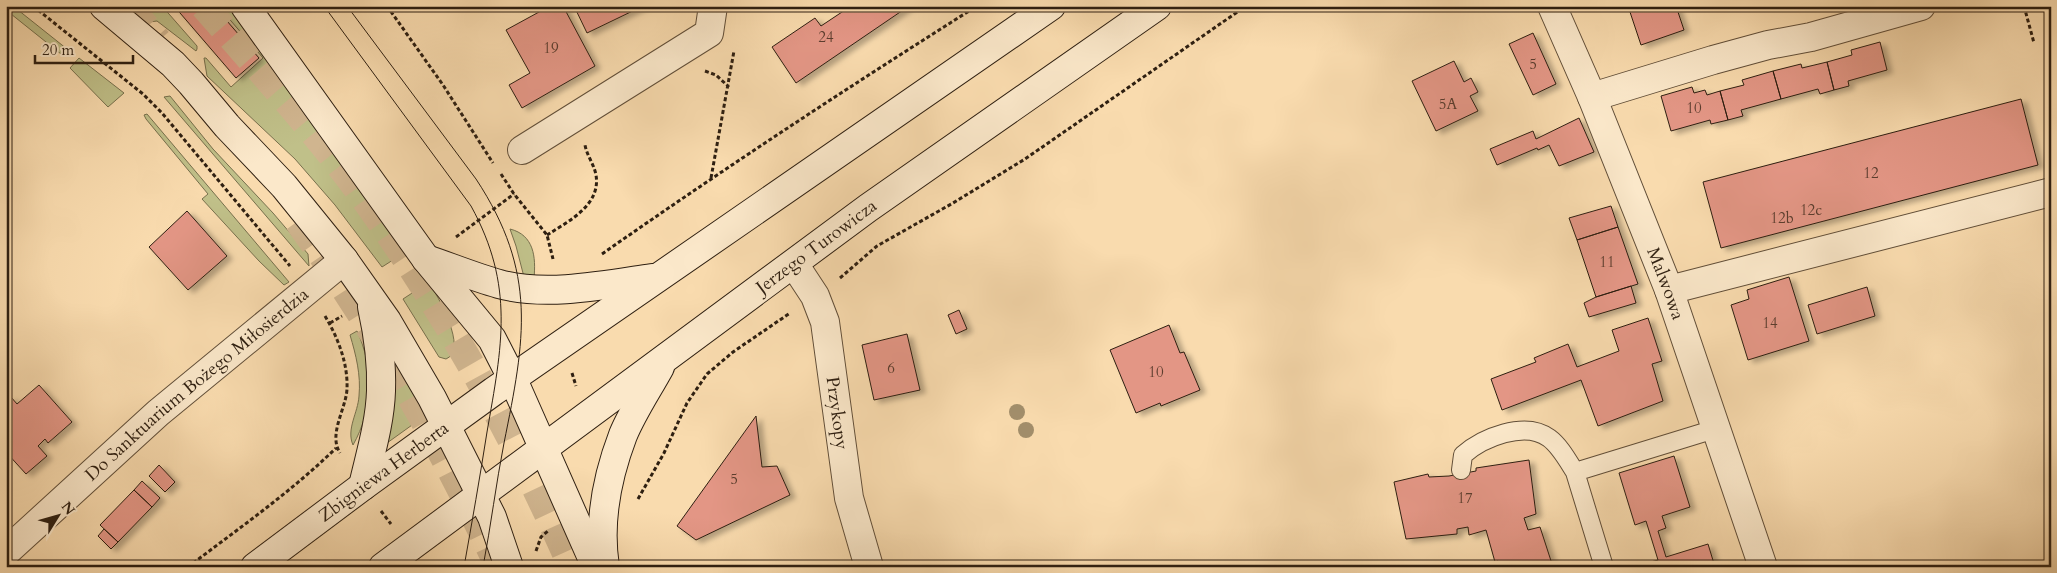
<svg xmlns="http://www.w3.org/2000/svg" width="2057" height="573" font-family="Cardo,serif">
<defs>
<filter id="shadow"><feDropShadow dx="5.5" dy="3" stdDeviation="2.5" flood-color="#0004"/></filter>
</defs>
<rect width="100%" height="100%" fill="#f9dbae"/>
<filter id="stains"><feTurbulence type="fractalNoise" baseFrequency=".004" numOctaves="4"/><feColorMatrix values="0 0 0 0 .2 0 0 0 0 .09 0 0 0 0 .02 0 0 0 .5 -.17"/></filter>
<radialGradient id="worn" r=".72"><stop offset=".6" stop-color="#630" stop-opacity="0"/><stop offset="1" stop-color="#630" stop-opacity=".3"/></radialGradient>
<path fill="#c0c089" stroke="#77704d" d="M6,6h7l54,43 -6,5 -55,-44z
M118,6h44l35,40v3l-1,2 -39,-30 -16,2z
M218,6h16l173,245 -25,16 -47,-62 -40,-46 -88,-83 -3,-18h2l25,29 32,-29z
M79,58l45,35 -16,14 -38,-39z
M170,96l43,53 60,64 35,41 1,12 -145,-169z
M147,114l142,168 -5,3 -25,-24 -57,-62 6,-5 -62,-75 -2,-4z
M510,229c24,6 26,28 24,49l-10,-1 -8,-31z
M429,282c8,13 40,68 17,77l-7,-2 -36,-58z
M357,331c17,36 16,79 -4,114 -7,-16 5,-32 6,-49 2,-21 -3,-41 -9,-61z
M396,360l30,55 -39,28 7,-38v-44z"/>
<path fill="#e39685" stroke="#2e1f11" filter="url(#shadow)" d="M174,6h40l45,52 -23,20z
M550,6h13l32,60 -73,42 -13,-23 21,-12 -24,-43z
M574,6h69l-56,27z
M851,6h58l-113,77 -24,-36 43,-29 6,8z
M1628,6h48l8,24 -43,15z
M1533,33l23,51 -23,11 -24,-51z
M1880,42l7,28 -39,11 1,5 -15,4 -7,-28 25,-7 -1,-5z
M1454,61l10,21 7,-4 7,14 -8,4 8,15 -42,20 -24,-50z
M1827,62l7,28 -14,4 -2,-5 -37,10 -8,-28 28,-7 1,4z
M1773,71l8,28 -40,11 2,6 -15,4 -8,-29 24,-6 -2,-5z
M1692,87l2,6 11,-3 2,5 13,-4 8,29 -17,4 -1,-4 -39,11 -10,-35z
M2021,99l17,66 -317,83 -18,-66z
M1579,118l15,34 -35,14 -10,-21 -11,5 -1,-2 -40,17 -7,-16 43,-18 3,8z
M1611,206l7,21 -41,13 -8,-22z
M187,211l40,45 -39,34 -39,-43z
M1618,227l20,57 -42,13 -19,-57z
M1789,277l20,64 -61,19 -17,-55 18,-6 -2,-9z
M1631,286l5,17 -47,14 -5,-14 12,-6z
M1867,287l8,29 -58,18 -9,-29z
M959,310l8,19 -11,5 -8,-19z
M1648,318l14,43 -10,3 11,37 -65,25 -17,-46 -79,30 -11,-31 45,-17 -2,-4 34,-14 9,23 42,-16 -7,-21z
M1169,325l11,28 4,-1 16,38 -39,16 -1,-3 -24,10 -26,-63z
M907,334l13,56 -46,10 -12,-55z
M39,385l33,37 -24,21 -3,-4 -7,7 9,10 -21,18 -20,-22v-51l5,-4 6,7z
M756,416l6,51 15,-1 13,29 -94,45 -19,-14z
M1674,456l16,51 -28,9 4,12 -8,3 8,26 42,-13 7,23h-67l-1,-4 11,-3 -12,-39 -11,4 -16,-52z
M1529,460l7,54 -12,4 4,12 12,-3 13,40h-53l-2,-6 -3,1 -9,-32 -17,5 -1,-8 -11,2v5l-51,5 -12,-57 34,-8 1,3 20,-1 27,-5v-3z
M159,465l16,17 -10,10 -16,-16z
M142,481l18,17 -8,9 -18,-17z
M134,490l18,17 -34,35 -18,-17z
M104,529l14,13 -7,7 -13,-13z"/>
<g fill="none" stroke-linecap="round" stroke-linejoin="round">
<path stroke="#d0b58f" stroke-width="28" stroke-dasharray="28 14" stroke-linecap="butt" d="M128,6l30,35
M204,6c55,63 111,124 160,192 83,115 151,239 208,369
M298,221c78,108 144,225 201,346"/>
<g stroke="#614e38" stroke-width="20">
<path id="lane" d="M1461,470l2,-15c19,-17 62,-35 86,-17 11,8 19,23 26,34
M1604,567l-29,-95 140,-43"/>
</g>
<g stroke="#614e38" stroke-width="30">
<g id="street">
<path id="s1" d="M1552,6l40,91 77,193 94,277"/>
<path d="M1592,97l121,-37 55,-15 43,-8 110,-31"/>
<path d="M522,150l187,-117 4,-27"/>
<path id="s2" d="M794,264l21,32 10,26 24,176 20,69"/>
<path d="M1669,290l382,-98"/>
<path id="s3" d="M6,552l152,-139 186,-153"/>
</g>
</g>
<g stroke="#2e1f11" stroke-width="30">
<g id="secondary">
<path d="M104,6l69,58 18,19 36,43 57,60 60,74 43,61 45,77 60,119 17,50"/>
<path d="M245,6l181,253 66,80 23,45 81,183"/>
<path d="M426,259c24,8 48,18 73,25 47,13 106,1 153,-6"/>
<path d="M363,486c7,-31 17,-63 18,-95 1,-28 -3,-57 -9,-84"/>
<path id="s4" d="M255,567l108,-81 131,-95 557,-385"/>
<path id="s5" d="M383,567l485,-359 289,-202"/>
<path d="M605,567c-7,-45 2,-90 18,-132 10,-24 25,-46 37,-68"/>
</g>
</g>
<path stroke="#2e1f11" stroke-width="3" stroke-dasharray="4 2.5" stroke-linecap="butt" d="M33,6l110,88 19,19 128,153
M387,6l56,79 50,78
M2024,6l10,37
M705,71l11,4 13,12
M501,174l13,20 33,41 6,24
M711,178l23,-127
M547,235c22,-14 54,-30 49,-60 -2,-11 -9,-19 -11,-30
M456,237l58,-43
M602,254c123,-86 248,-168 375,-248
M840,278l37,-32 76,-43 72,-44 221,-153
M325,316c13,22 23,47 22,73 -1,20 -19,45 -7,64
M330,323l12,-7
M572,373l4,13
M638,499l26,-46 23,-50 20,-29 26,-22 57,-39
M381,511l10,13
M536,551l5,-14 7,-6
M188,567c50,-38 103,-75 148,-119"/>
<use href="#lane" stroke="#fbe8ca" stroke-width="18"/>
<use href="#street" stroke="#fbe8ca" stroke-width="28"/>
<use href="#secondary" stroke="#fbe8ca" stroke-width="28"/>
<path stroke="#2e1f11" stroke-width="1" d="M324,6l147,200c44,80 31,140 16,226 -7,45 -15,90 -23,135
M347,6l129,173c62,94 49,160 28,264 -8,41 -13,82 -21,124"/>
</g>
<g fill="#a28e6b">
<circle cx="1017" cy="412" r="8"/>
<circle cx="1026" cy="430" r="8"/>
</g>
<g text-anchor="middle" dominant-baseline="central" stroke-width="5" stroke-linejoin="round" paint-order="stroke">
<g font-size="15" fill="#5b3d2e">
<text x="826" y="37">24</text>
<text x="551" y="48">19</text>
<text x="1533" y="64">5</text>
<text x="1448" y="104">5A</text>
<text x="1694" y="108">10</text>
<text x="1871" y="173">12</text>
<text x="1811" y="210">12c</text>
<text x="1782" y="218">12b</text>
<text x="1607" y="262">11</text>
<text x="1770" y="323">14</text>
<text x="891" y="368">6</text>
<text x="1156" y="372">10</text>
<text x="734" y="479">5</text>
<text x="1465" y="498">17</text>
</g>
<g font-size="18" fill="#2e1f11" stroke="#fbe8ca">
<text stroke="none"><textPath href="#s5" startOffset="539">Jerzego Turowicza</textPath></text>
<text stroke="none"><textPath href="#s1" startOffset="300">Malwowa</textPath></text>
<text stroke="none"><textPath href="#s3" startOffset="254">Do Sanktuarium Bożego Miłosierdzia</textPath></text>
<text stroke="none"><textPath href="#s2" startOffset="158">Przykopy</textPath></text>
<text stroke="none"><textPath href="#s4" startOffset="160">Zbigniewa Herberta</textPath></text>
</g>
</g>
<rect width="2057" height="573" fill="none" stroke="#f9dbae" stroke-width="25"/>
<rect x="8" y="8" width="2042" height="558" fill="none" stroke="#2e1f11" stroke-width="2.5"/>
<rect x="12" y="12" width="2032" height="548" fill="none" stroke="#2e1f11"/>
<g transform="translate(58 516) rotate(53)" stroke="#fbe8ca" stroke-width="4" paint-order="stroke">
<path d="M0-4L9 19L0 12L-9 19Z" fill="#2e1f11"/>
<text y="-8" font-size="14" font-weight="bold" text-anchor="middle" fill="#2e1f11">N</text>
</g>
<path d="M35 55v8h98v-8" fill="none" stroke="#2e1f11" stroke-width="2.5"/>
<text x="42" y="55" font-size="15" fill="#2e1f11" stroke="#fbe8ca" stroke-width="4" paint-order="stroke">20 m</text>
<rect width="100%" height="100%" filter="url(#stains)"/>
<rect width="100%" height="100%" fill="url(#worn)"/>
</svg>
